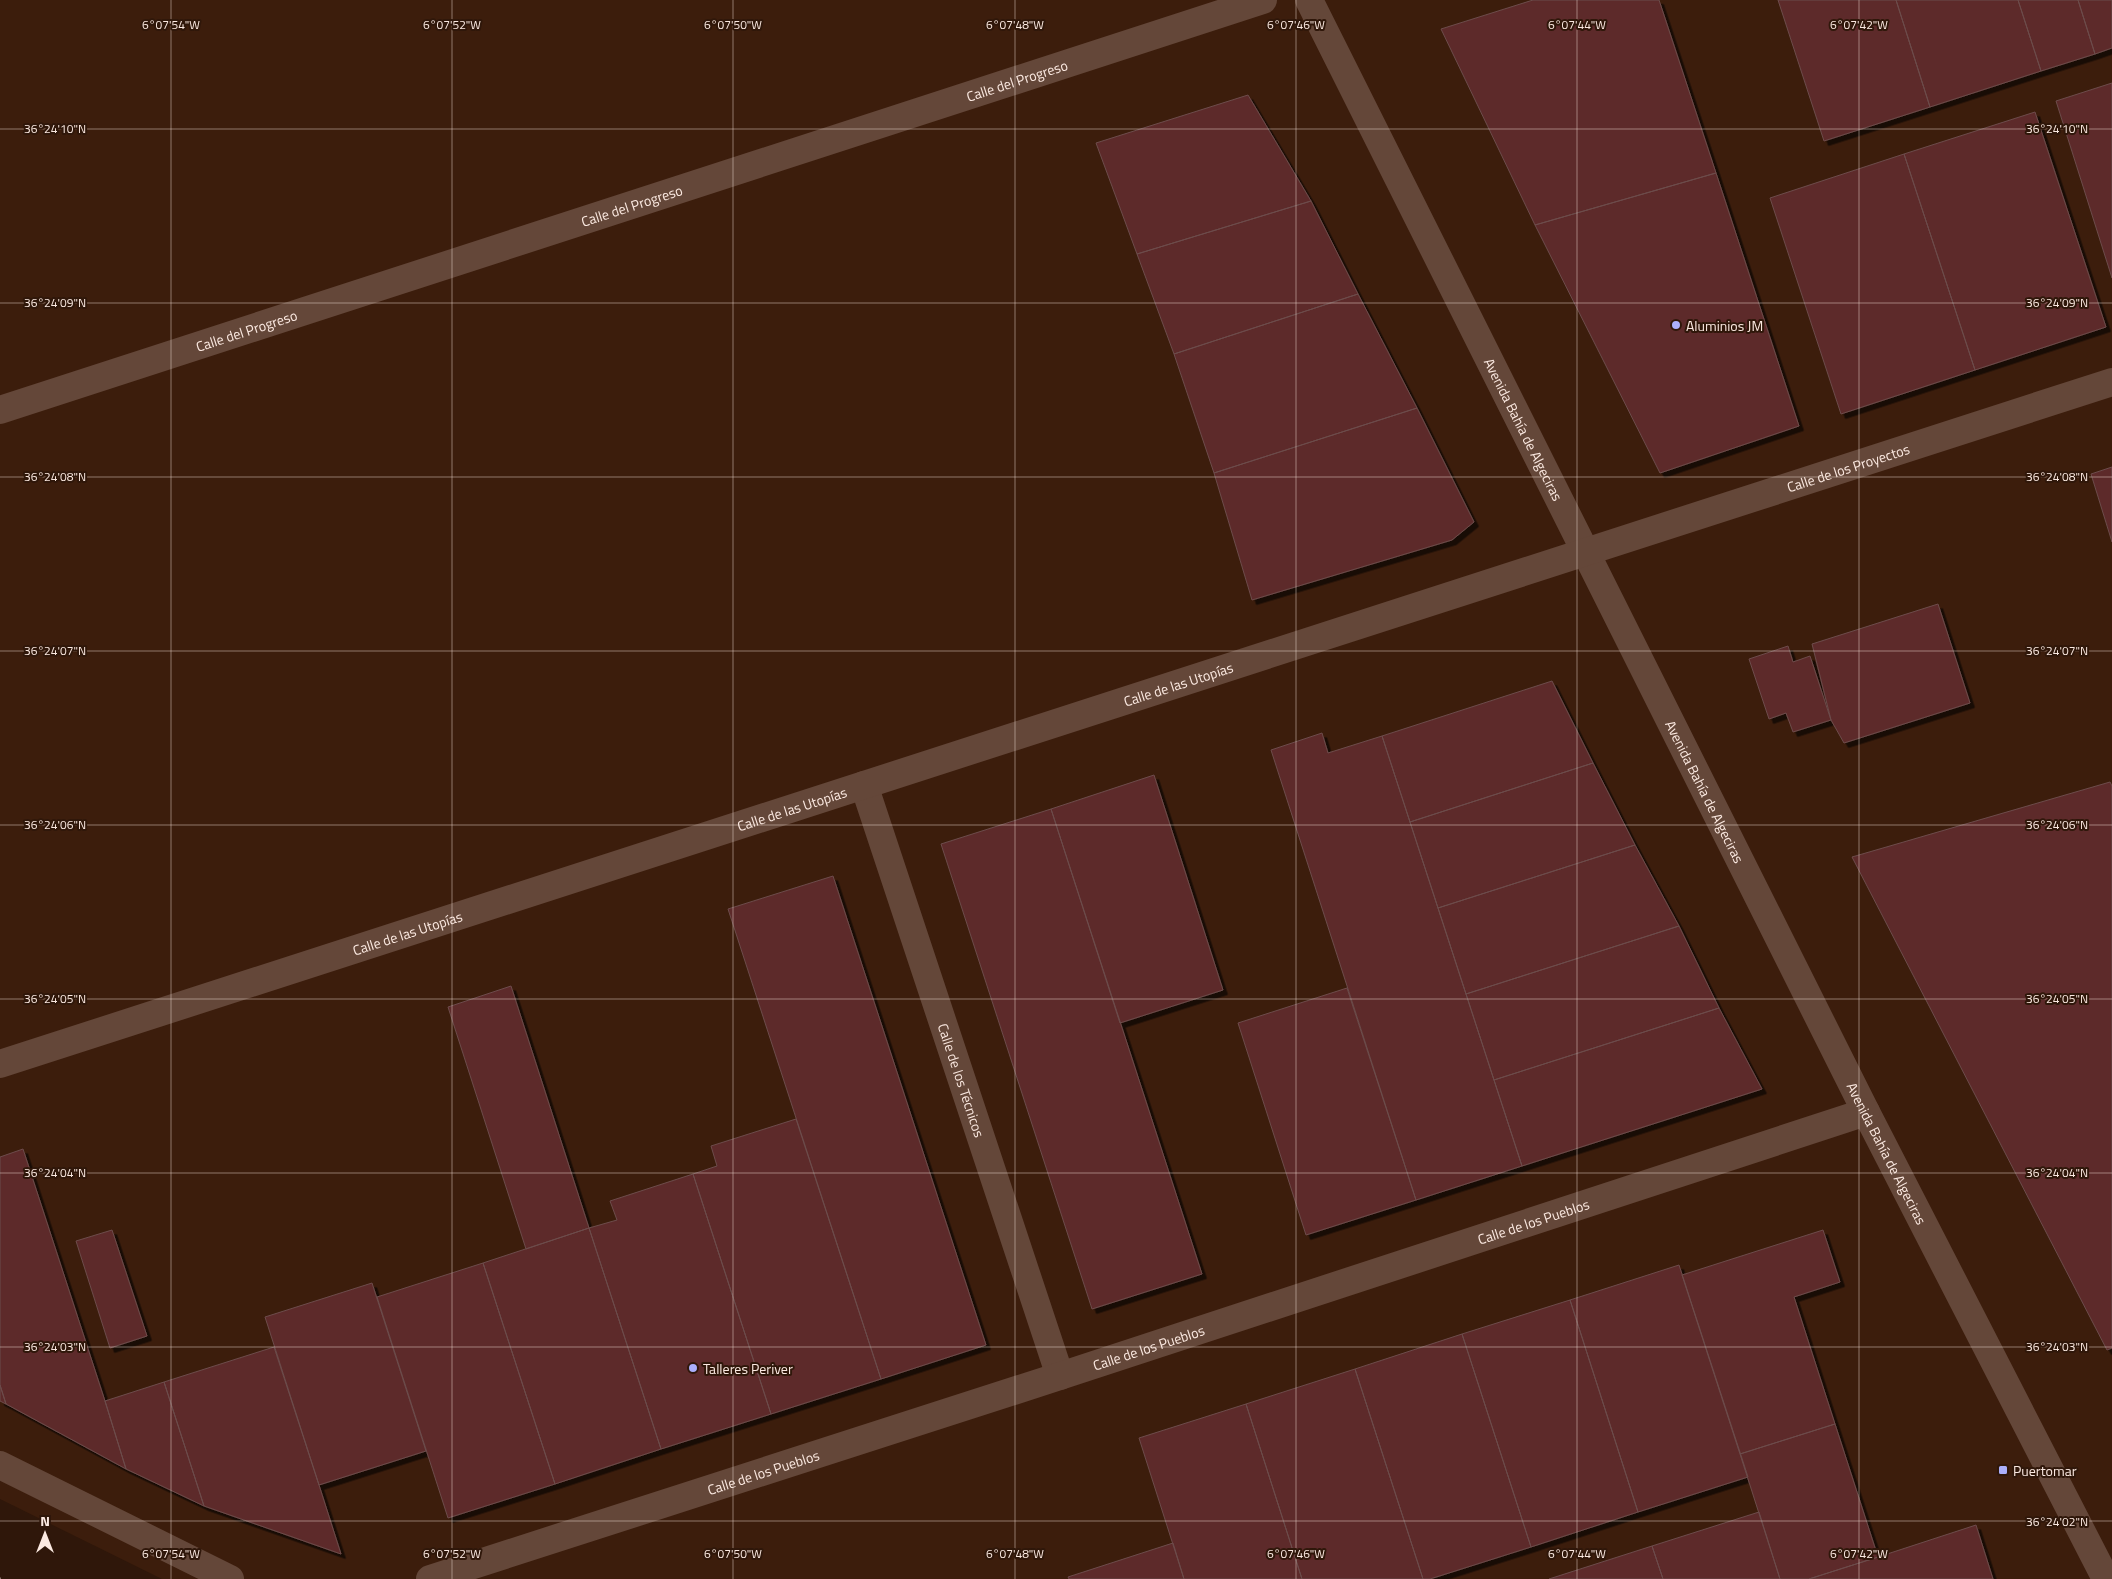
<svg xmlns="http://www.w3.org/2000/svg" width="2112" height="1579" font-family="'Titillium Web',sans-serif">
<defs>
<filter id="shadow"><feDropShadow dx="4.5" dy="4.5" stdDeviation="0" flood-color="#0009"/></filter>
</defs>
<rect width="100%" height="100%" fill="#2f170a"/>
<path fill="#3c1d0c" d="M0,0h2112v1579h-1950l-162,-80z"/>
<path fill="#5d2b2b" stroke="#6d4c4b" filter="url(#shadow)" d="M1533,0h126l57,173 -181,52 -94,-196z
M1778,0h118l34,107 -106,34z
M1896,0h122l23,71 -111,36z
M2018,0h60l17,54 -54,17z
M2078,0h34v48l-17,6z
M2112,83v195l-56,-177z
M1248,95l63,106 -174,53 -41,-111z
M2035,112l71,215 -131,43 -71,-216z
M1904,154l71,216 -134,44 -71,-216z
M1716,173l83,253 -139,47 -125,-248z
M1311,201l47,93 -184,60 -37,-100z
M1358,294l59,114 -203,65 -40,-119z
M1417,408l57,114 -22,18 -200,60 -38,-127z
M2112,467v75l-21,-68z
M1938,604l32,99 -126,40 -13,-23 -19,-76z
M1788,646l5,16 17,-6 21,64 -38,12 -7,-19 -17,6 -20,-60z
M1552,681l41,82 -183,59 -28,-86z
M1322,733l6,20 54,-17 140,430 -106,34 -145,-450z
M1593,763l42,82 -197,63 -28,-86z
M1154,775l69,215 -103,33 -69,-214z
M2110,782l2,4v562l-5,2 -255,-493z
M1051,809l151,465 -110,35 -151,-465z
M1635,845l44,81 -213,68 -28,-86z
M833,876l153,469 -105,34 -153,-470z
M1679,926l40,82 -225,72 -28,-86z
M511,986l78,242 -63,21 -78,-242z
M1347,988l69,212 -110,35 -68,-212z
M1719,1008l43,81 -240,77 -28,-86z
M796,1119l85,260 -110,35 -78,-240 24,-8 -6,-20z
M23,1149l82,252 21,68 -120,-65 -6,-19v-228z
M693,1174l78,240 -110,35 -72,-221 28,-8 -7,-19z
M589,1228l72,221 -106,35 -72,-221z
M112,1230l35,106 -37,12 -34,-107z
M1823,1230l17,52 -46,15 41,127 -95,30 -58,-179z
M483,1263l72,221 -107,34 -71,-221z
M1679,1265l69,212 -110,35 -68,-212z
M372,1283l54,168 -107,34 -54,-168z
M1570,1300l68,212 -107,35 -69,-213z
M1462,1334l69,213 -101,32h-7l-68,-210z
M274,1347l45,138 22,69 -137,-48 -40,-124z
M1355,1369l68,210h-121l-56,-175z
M164,1382l40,124 -78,-37 -21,-68z
M0,1385l6,19 -6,-3z
M1246,1404l56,175h-118l-45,-141z
M1835,1424l43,133 -69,22h-29l-40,-125z
M1759,1512l21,67h-117l-11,-33z
M1976,1525l17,54h-184l69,-22z
M1173,1543l11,36h-115l-1,-2z
M1652,1546l11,33h-114z"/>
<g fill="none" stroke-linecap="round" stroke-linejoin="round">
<path stroke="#8c776c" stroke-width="3" stroke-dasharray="4 2.5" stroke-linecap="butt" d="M0,1579h1"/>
<g stroke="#644739" stroke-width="28">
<path id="s1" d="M1309,0l557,1112 240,467"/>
<path id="s2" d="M0,410l1263,-410"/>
<path id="s3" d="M864,785l196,591"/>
<path id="s4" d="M0,1064l2112,-682"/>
<path d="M0,1465l230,114"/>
<path id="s5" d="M430,1579l630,-203 806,-264"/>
</g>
</g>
<path fill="none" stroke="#fbe9e1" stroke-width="1" stroke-opacity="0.45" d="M171,0v1579M452,0v1579M733,0v1579M1015,0v1579M1296,0v1579M1577,0v1579M1859,0v1579M0,129h2112M0,303h2112M0,477h2112M0,651h2112M0,825h2112M0,999h2112M0,1173h2112M0,1347h2112M0,1521h2112"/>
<g fill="#abaffb" stroke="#2f170a" stroke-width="2">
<circle cx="1676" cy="325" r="5"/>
<circle cx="693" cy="1368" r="5"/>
<rect x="1998" y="1465" width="10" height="10" rx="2.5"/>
</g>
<g text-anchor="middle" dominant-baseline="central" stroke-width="4" stroke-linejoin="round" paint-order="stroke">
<g font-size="14" fill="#fbe9e1" stroke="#2f170a">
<text stroke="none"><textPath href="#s2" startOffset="1069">Calle del Progreso</textPath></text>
<text stroke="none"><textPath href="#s2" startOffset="664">Calle del Progreso</textPath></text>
<text stroke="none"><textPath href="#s2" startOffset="259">Calle del Progreso</textPath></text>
<text stroke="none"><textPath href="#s1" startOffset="480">Avenida Bahía de Algeciras</textPath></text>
<text stroke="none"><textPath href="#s4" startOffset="1942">Calle de los Proyectos</textPath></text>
<text stroke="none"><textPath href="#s4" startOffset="1238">Calle de las Utopías</textPath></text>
<text stroke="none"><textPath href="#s1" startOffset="885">Avenida Bahía de Algeciras</textPath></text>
<text stroke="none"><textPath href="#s4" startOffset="832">Calle de las Utopías</textPath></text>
<text stroke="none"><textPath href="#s4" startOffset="428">Calle de las Utopías</textPath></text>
<text stroke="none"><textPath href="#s3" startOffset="311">Calle de los Técnicos</textPath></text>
<text stroke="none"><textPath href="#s1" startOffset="1290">Avenida Bahía de Algeciras</textPath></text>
<text stroke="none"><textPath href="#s5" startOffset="1160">Calle de los Pueblos</textPath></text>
<text stroke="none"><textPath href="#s5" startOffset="755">Calle de los Pueblos</textPath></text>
<text stroke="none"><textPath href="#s5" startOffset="350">Calle de los Pueblos</textPath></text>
</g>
<g font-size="14" fill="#fbe9e1" stroke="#2f170a" text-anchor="start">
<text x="1686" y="325">Aluminios JM</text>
<text x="703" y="1368">Talleres Periver</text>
<text x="2013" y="1470">Puertomar</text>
</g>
</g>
<g font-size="12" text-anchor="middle" fill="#fbe9e1" stroke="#2f170a" stroke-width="4" stroke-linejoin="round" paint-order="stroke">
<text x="171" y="29">6°07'54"W</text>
<text x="452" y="29">6°07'52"W</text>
<text x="733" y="29">6°07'50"W</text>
<text x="1015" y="29">6°07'48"W</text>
<text x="1296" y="29">6°07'46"W</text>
<text x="1577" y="29">6°07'44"W</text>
<text x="1859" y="29">6°07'42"W</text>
<text x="55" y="133">36°24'10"N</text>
<text x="2057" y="133">36°24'10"N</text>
<text x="55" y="307">36°24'09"N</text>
<text x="2057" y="307">36°24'09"N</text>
<text x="55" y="481">36°24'08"N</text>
<text x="2057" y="481">36°24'08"N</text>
<text x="55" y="655">36°24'07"N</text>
<text x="2057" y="655">36°24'07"N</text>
<text x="55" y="829">36°24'06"N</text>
<text x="2057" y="829">36°24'06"N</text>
<text x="55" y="1003">36°24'05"N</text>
<text x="2057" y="1003">36°24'05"N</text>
<text x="55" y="1177">36°24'04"N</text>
<text x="2057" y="1177">36°24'04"N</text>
<text x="55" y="1351">36°24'03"N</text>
<text x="2057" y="1351">36°24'03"N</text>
<text x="2057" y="1526">36°24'02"N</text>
<text x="171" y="1558">6°07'54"W</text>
<text x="452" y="1558">6°07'52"W</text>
<text x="733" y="1558">6°07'50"W</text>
<text x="1015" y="1558">6°07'48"W</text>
<text x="1296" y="1558">6°07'46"W</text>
<text x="1577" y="1558">6°07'44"W</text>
<text x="1859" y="1558">6°07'42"W</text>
</g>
<g transform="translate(45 1534)" stroke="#2f170a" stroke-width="4" paint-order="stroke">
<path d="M0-4L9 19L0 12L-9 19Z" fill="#fbe9e1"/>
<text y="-8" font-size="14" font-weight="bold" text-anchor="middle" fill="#fbe9e1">N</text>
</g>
</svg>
